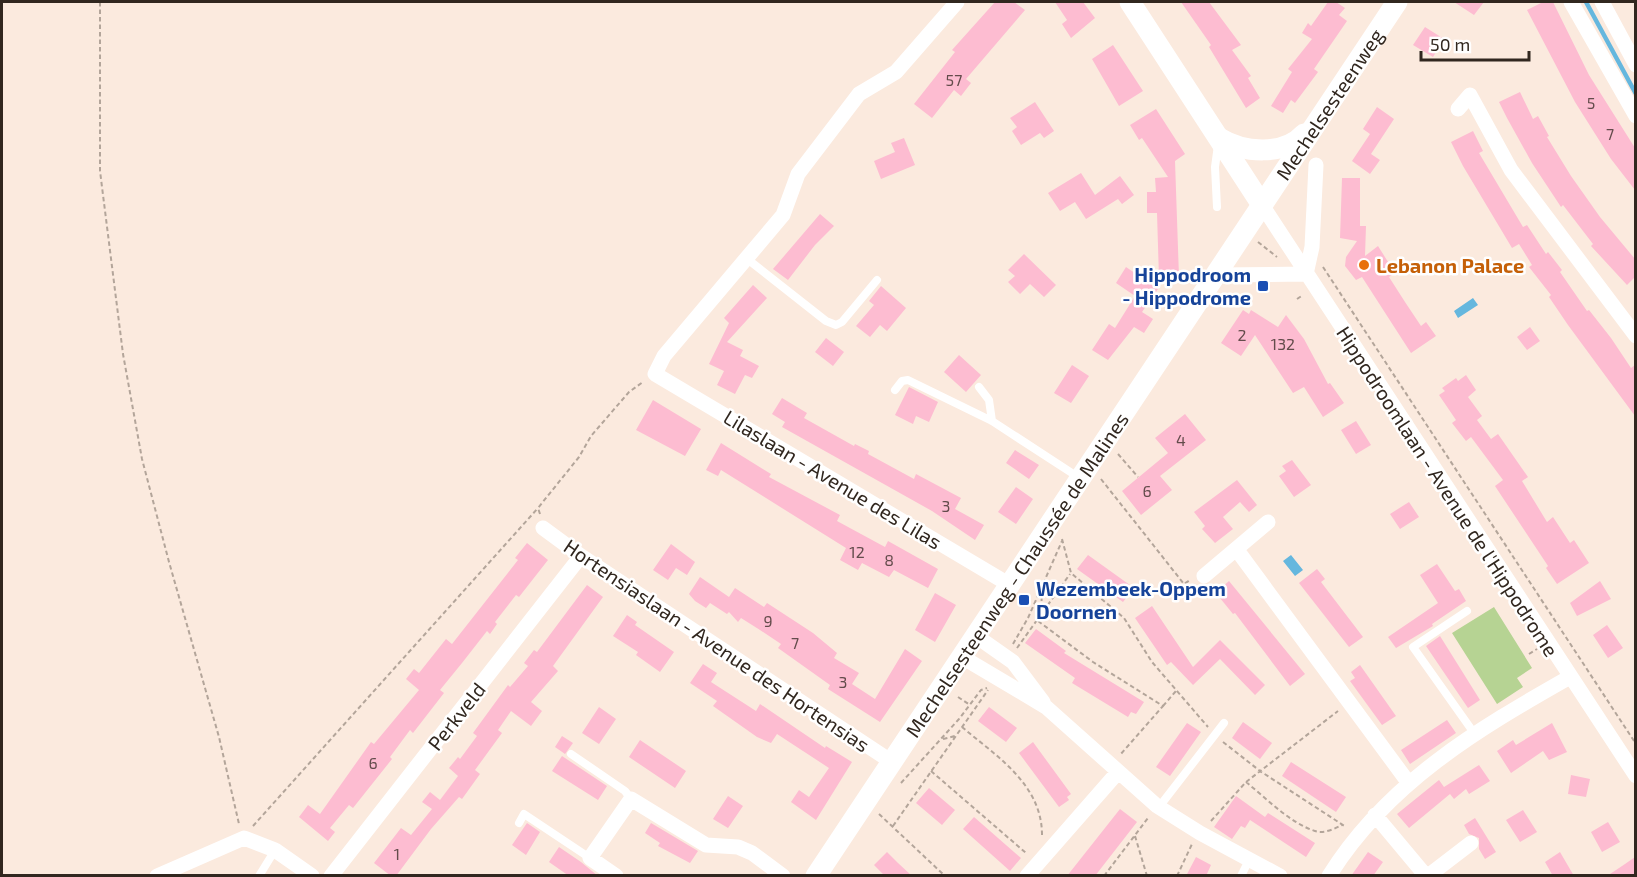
<svg xmlns="http://www.w3.org/2000/svg" width="1637" height="877" font-family="'Exo 2',sans-serif">
<rect width="100%" height="100%" fill="#fbeade"/>
<path fill="#b6d393" d="M1494,607l38,61 -15,10 6,9 -26,17 -45,-71z"/>
<path fill="#65b7de" d="M1473,298l5,7 -20,13 -4,-7z
M1291,555l12,15 -8,6 -12,-15z"/>
<g fill="none" stroke-linecap="round" stroke-linejoin="round">
<path stroke="#65b7de" stroke-width="4.5" d="M1586,2l50,92"/>
</g>
<path fill="#fdbcd1" d="M995,2h19l11,8 -59,69 5,4 -10,13 -7,-6 -22,28 -18,-14 41,-52 -3,-2z
M1055,2h28l12,16 -24,20 -9,-14 5,-4z
M1181,2h28l32,43 -9,5 19,26 -3,2 12,20 -14,10 -37,-61 2,-2z
M1328,2h8l9,6 -6,7 8,6 -33,48 4,3 -23,31 -4,-3 -8,13 -12,-7 21,-34 -4,-3 24,-30 -10,-6 6,-10 3,3z
M1454,2h30l-10,13z
M1543,2h10l36,73 46,73v42l-24,-31 -36,-57 -48,-92z
M1425,27l19,12 -11,18 -20,-12z
M1113,45l30,46 -24,15 -27,-47z
M1520,92l13,27 5,-3 11,20 -2,1 24,39 29,41 35,42v18l-8,8 -36,-39 2,-2 -30,-39 -2,2 -29,-44 -25,-45 -8,-16z
M1035,102l19,29 -10,7 -4,-5 -19,12 -9,-14 5,-4 -7,-9z
M1377,107l17,12 -23,35 9,6 -10,14 -18,-13 18,-27 -7,-5z
M1156,109l29,45 -10,7 4,116 -20,1 -2,-65h-10v-21h9l-1,-14 13,-1 -26,-39 -3,2 -9,-15z
M1473,131l10,20 -4,2 44,74 4,-2 19,29 2,-2 14,18 -2,2 27,39 2,-1 22,28 20,30 4,-3v51l-67,-91 -19,-28 2,-2 -22,-28 3,-2 -13,-21 -7,4 -49,-82 -12,-24z
M904,138l11,27 -34,14 -7,-18 21,-9 -4,-9z
M1081,173l14,22 25,-19 14,19 -12,9 -4,-5 -32,20 -11,-17 -15,9 -12,-18z
M1342,178h18v48h6l-1,30 13,-10 17,27 -6,4 16,25 16,24 5,-4 10,14 -25,17 -49,-76 -6,3 -11,-14 1,-9 11,-16 -17,-3z
M820,214l14,12 -19,19 -27,35 -15,-11z
M1024,254l32,31 -12,12 -14,-13 -10,10 -12,-12 7,-6 -7,-6z
M1126,267l32,22 -16,23 11,7 -9,14 -10,-6 -26,33 -16,-10 17,-26 6,4 20,-32 -19,-13z
M753,285l14,13 -40,44 16,8 -3,6 19,10 -7,12 -7,-3 -10,19 -18,-9 7,-14 -15,-7 20,-41 -5,-5z
M881,286l25,22 -19,23 -7,-6 -10,12 -14,-11 18,-21 -5,-4z
M1243,310l6,4 2,-4 27,17 8,-12 18,24 24,45 2,-1 14,20 -21,14 -19,-30 -11,6 -38,-58 -14,21 -20,-13z
M1530,327l10,14 -13,9 -10,-13z
M826,338l18,14 -11,14 -18,-14z
M959,355l22,20 -15,17 -22,-20z
M1072,365l17,11 -18,27 -17,-10z
M1466,375l10,15 -8,7 14,19 -5,4 14,19 7,-5 30,43 -6,4 25,41 6,-5 17,26 4,-3 15,23 -32,21 -11,-16 2,-2 -53,-80 8,-6 -32,-43 -5,4 -14,-18 4,-3 -17,-25 6,-4 -3,-3 14,-10 2,3z
M909,387l29,15 -9,20 -13,-6 -3,8 -18,-9z
M782,398l25,15 -3,5 50,28 1,-2 14,7 -1,3 46,25 2,-5 45,24 -6,11 29,16 -9,15 -43,-29 -150,-84 3,-5 -13,-8z
M653,400l48,29 -16,27 -49,-26z
M1185,414l21,26 -46,36 12,14 -31,25 -19,-24 46,-38 -13,-15z
M1356,421l15,24 -15,9 -15,-24z
M721,443l50,31 -2,3 71,38 -3,6 48,26 3,-6 50,28 -10,19 -34,-18 -5,7 -27,-14 -4,7 -18,-10 6,-12 -125,-78 -3,6 -12,-6z
M1015,450l24,15 -10,14 -23,-16z
M1292,460l19,25 -17,12 -15,-21 7,-5 -4,-5z
M1237,480l20,25 -8,7 -9,-10 -17,15 10,12 -18,14 -13,-14 3,-3 -11,-14z
M1016,487l17,12 -17,25 -18,-12z
M1409,502l10,15 -19,12 -10,-15z
M527,543l21,17 -29,37 -3,-2 -21,27 2,2 -7,10 -3,-3 -25,32 -22,27 4,3 -31,40 -3,-3 -20,27 2,2 -39,49 -4,-3 -19,23 5,4 -7,9 -29,-24 9,-12 12,9 51,-72 3,2 45,-54 -13,-11 8,-10 5,4 27,-34 6,5 66,-84 -3,-2z
M671,544l24,18 -8,13 -11,-7 -8,12 -15,-10z
M1088,555l46,33 -11,14 -46,-33z
M1437,564l18,27 4,-2 7,12 -34,23 1,2 -37,22 -8,-11 50,-34 -18,-28z
M1317,569l8,10 -4,3 42,55 -14,10 -50,-64z
M700,577l29,20 6,-9 29,19 3,-4 46,30 24,20 -3,5 25,15 -7,11 23,15 30,-50 17,12 -42,61 -52,-33 2,-4 -52,-37 3,-4 -21,-14 -19,-12 -3,4 -9,-10 -2,2 -17,-11 -4,5 -11,-7 -6,-7z
M1229,581l76,93 -15,12 -55,-73 -2,1 -13,-16 5,-3 -5,-6z
M1600,581l11,18 -34,17 -7,-13z
M587,585l16,12 -50,69 5,5 -27,31 11,9 -11,15 -20,-15 -13,19 4,3 -27,37 5,4 -18,25 -3,-2 -28,32 -35,47h-5l-17,-13 27,-35 10,7 21,-26 -10,-7 8,-10 10,8 18,-24 -9,-8 9,-11 2,2 17,-23 -4,-3 35,-48 2,2 18,-21 -4,-3 10,-13 3,2z
M935,593l21,12 -21,37 -20,-12z
M1152,606l41,61 27,-27 45,45 -10,10 -35,-36 -27,26 -22,-23 -4,3 -32,-47z
M627,615l10,7 -2,3 39,27 -14,20 -24,-17 2,-3 -25,-16z
M1607,625l16,23 -15,10 -15,-23z
M1036,629l30,22 -2,2 80,49 -8,12 -5,-2 -3,5 -56,-34 3,-5 -50,-35z
M1440,636l40,64 -12,8 -42,-62z
M703,664l14,9 -6,9 45,29 4,-7 65,44 1,-2 26,16 -36,58 -25,-18 8,-12 10,7 20,-29 -52,-34 -6,9 -14,-6 -44,-31 4,-5 -27,-18z
M1360,665l36,51 -14,9 -32,-44 5,-3 -4,-6z
M599,707l17,12 -17,25 -17,-11z
M989,707l28,21 -11,14 -28,-21z
M1447,720l9,13 -46,31 -9,-14z
M1243,722l29,21 -12,16 -28,-21z
M1187,723l14,9 -31,44 -14,-9z
M1552,723l15,29 -18,8 -6,-9 -32,22 -14,-22 16,-11 3,5z
M562,736l11,7 -8,11 -10,-7z
M640,740l46,31 -11,17 -46,-31z
M1033,742l38,52 -4,3 2,3 -10,7 -40,-54z
M562,756l45,30 -9,14 -46,-29z
M1291,762l55,35 -10,15 -54,-36z
M1479,765l11,16 -21,13 -3,-5 -12,10 -4,-5 -41,34 -12,-14 42,-34 5,7z
M1571,775l19,4 -4,18 -18,-3z
M929,788l26,22 -13,15 -26,-22z
M728,796l15,10 -15,22 -15,-9z
M1236,796l29,21 3,-4 47,30 -9,14 -56,-37 -5,8 -4,-2 -9,13 -18,-12z
M1120,809l17,13 -42,54h-28z
M1523,810l14,22 -17,10 -14,-22z
M974,817l47,41 -11,13 -47,-42z
M1475,818l21,34 -11,7 -6,-10v-11l-10,-4 -5,-9z
M1608,822l12,20 -18,10 -11,-20z
M527,823l13,9 -14,23 -14,-10z
M651,823l47,28 -8,12 -32,-17 2,-3 -15,-10z
M559,847l22,15 17,14h-29l-20,-14z
M887,852l11,11 14,13h-27l-11,-11z
M1368,852l15,10 -10,14h-22z
M1560,852l14,24h-21l-8,-14z
M1196,857l15,8 -5,11h-20z
M1635,857v19h-28l18,-12z"/>
<g fill="none" stroke-linecap="round" stroke-linejoin="round">
<path stroke="#b3a59a" stroke-width="2" stroke-dasharray="4.5 3" stroke-linecap="butt" d="M100,2v169l23,183 19,105 27,103 50,175 20,87
M1258,242l19,15
M1323,267l313,477
M1297,299l6,-4
M1118,454l20,23
M1101,479l83,105 6,-4
M540,514l-2,-6 41,-51 12,-21 38,-44 14,-10
M1062,539l9,34 53,45 28,44 56,65
M1041,616l1,-27
M1038,621l55,41 70,44 -43,49
M1013,644l15,-26 34,-77
M1017,648l53,-74
M1529,654l8,-5
M958,697l12,8
M1163,706l13,-15
M962,727c34,29 80,57 80,108
M943,739l12,-3
M1223,742l37,29 86,56
M931,771l95,82
M1246,782c21,17 44,41 69,49 9,3 19,-2 27,-6
M901,783l58,-64 22,-29 6,-2
M879,814l66,62
M1211,821l35,-39 92,-71
M253,826l285,-318
M893,826l95,-136
M1135,836l12,40
M1104,876l44,-58
M1177,876l15,-32"/>
<path stroke="#fff" stroke-width="8" d="M1217,207l-2,-40 3,-22
M746,258l80,63 10,4 6,-3 35,-42
M979,387l10,13 3,21
M895,390l7,-9 6,-1 84,41 86,56
M1467,611l-54,36 61,86
M571,754l54,37 6,8
M1159,807l65,-84
M519,823l5,-9 66,44
M259,876l16,-26
M1241,876l8,-16"/>
<path stroke="#fff" stroke-width="15" d="M957,2l-61,70 -37,22 -61,80 -15,41 -119,141 -9,18 355,211
M1571,2l65,114
M1602,2l34,63
M1458,109l12,-14 41,75 125,166
M1262,205l374,571
M1306,274l6,-27 4,-82
M1216,275l90,-1
M543,528l38,28 311,206
M1237,550l171,232
M1204,576l64,-54
M976,636l37,26 30,40
M962,657l84,50 111,99 43,27 80,43
M1375,815l51,61
M157,876l87,-38 31,12 37,26
M331,876l250,-320
M616,876l-26,-18 41,-59 75,46 32,2 14,6 31,23
M1027,876l91,-104
M1329,876c58,-93 149,-147 241,-199
M1428,876l43,-33"/>
<g stroke="#fff" stroke-width="21">
<path d="M1130,2l132,203"/>
<path d="M1219,138c24,15 65,18 85,-4"/>
<path id="s1" d="M816,876l581,-874"/>
</g>
</g>
<circle fill="#e8710a" stroke="#fff" stroke-width="2" cx="1364" cy="265" r="6"/>
<g fill="#1a4fb4" stroke="#fff" stroke-width="2">
<rect x="1257" y="280" width="12" height="12" rx="3"/>
<rect x="1018" y="594" width="12" height="12" rx="3"/>
</g>
<g text-anchor="middle" dominant-baseline="central" stroke-width="5" stroke-linejoin="round" paint-order="stroke">
<g font-size="16" fill="#644c4c">
<text x="954" y="79">57</text>
<text x="1591" y="102">5</text>
<text x="1610" y="133">7</text>
<text x="1242" y="334">2</text>
<text x="1283" y="343">132</text>
<text x="1181" y="439">4</text>
<text x="1147" y="490">6</text>
<text x="946" y="505">3</text>
<text x="857" y="551">12</text>
<text x="889" y="559">8</text>
<text x="768" y="620">9</text>
<text x="795" y="642">7</text>
<text x="843" y="681">3</text>
<text x="373" y="762">6</text>
<text x="397" y="853">1</text>
</g>
<g font-size="20" fill="#31271f" stroke="#fff">
<text stroke="none"><textPath href="#s1" startOffset="927">Mechelsesteenweg</textPath></text>
<text transform="translate(833 479) rotate(31)">Lilaslaan - Avenue des Lilas</text>
<text transform="translate(1448 491) rotate(57)">Hippodroomlaan - Avenue de l'Hippodrome</text>
<text stroke="none"><textPath href="#s1" startOffset="362">Mechelsesteenweg - Chaussée de Malines</textPath></text>
<text transform="translate(717 645) rotate(34)">Hortensiaslaan - Avenue des Hortensias</text>
<text transform="translate(456 716) rotate(-52)">Perkveld</text>
</g>
<g font-size="20" font-weight="bold" fill="#c56008" stroke="#fff" text-anchor="start">
<text x="1376" y="265">Lebanon Palace</text>
</g>
<g font-size="20" font-weight="bold" fill="#164399" stroke="#fff" text-anchor="end">
<text x="1251" y="274">Hippodroom<tspan x="1251" dy="23">- Hippodrome</tspan></text>
<text x="1036" y="588" text-anchor="start">Wezembeek-Oppem<tspan x="1036" dy="23">Doornen</tspan></text>
</g>
</g>
<rect width="1637" height="877" fill="none" stroke="#31271f" stroke-width="6"/>
<path d="M1421 51v9h108v-9" fill="none" stroke="#31271f" stroke-width="3"/>
<text x="1430" y="51" font-size="18" fill="#31271f" stroke="#ffffff" stroke-width="4.5" paint-order="stroke">50 m</text>
</svg>
